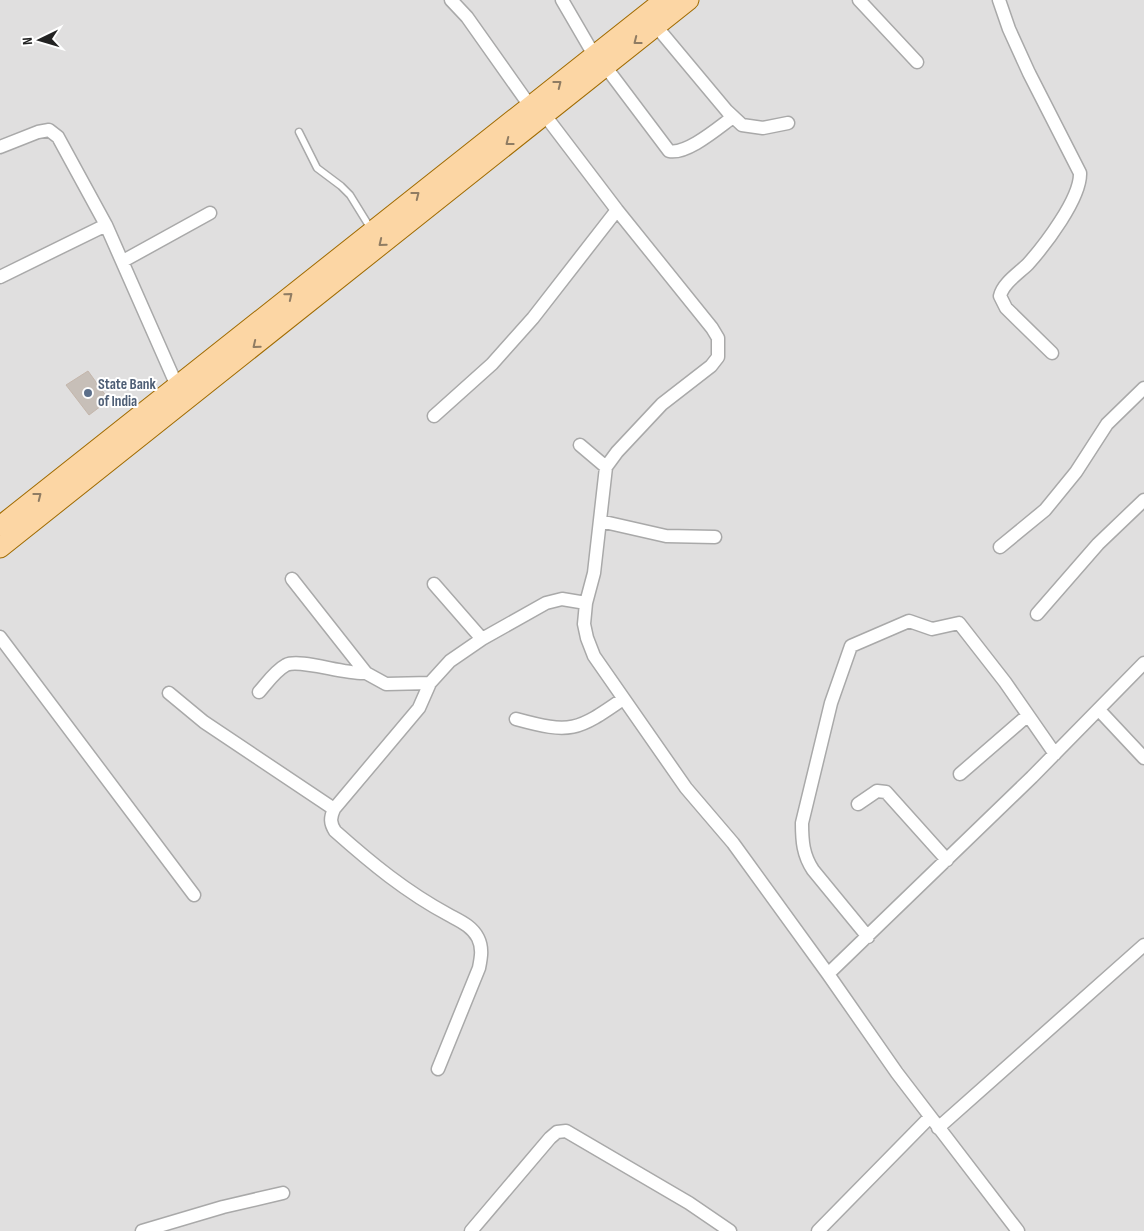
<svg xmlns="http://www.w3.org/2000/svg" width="1144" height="1231" font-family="'Sofia Sans Condensed',sans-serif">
<rect width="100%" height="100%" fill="#f2efe9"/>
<path fill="#e0dfdf" d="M0,0h1144v1231h-1144z"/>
<path fill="#c7bfb8" stroke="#c4b6ab" d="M88,371l21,29 -20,15 -23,-30z"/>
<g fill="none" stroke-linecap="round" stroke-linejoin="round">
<g stroke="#a9a9a9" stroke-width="9">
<path id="service" d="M299,132l18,36 24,18 9,9 21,34"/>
</g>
<g stroke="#a9a9a9" stroke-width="15">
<path id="minor" d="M451,0l16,17 63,89
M562,0l32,55
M859,0l58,62
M999,0l10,29 20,44 51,100c1,25 -35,72 -52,91 -9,9 -25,19 -28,32l6,12 46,45
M656,26l71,85 15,14 21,3 25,-5
M605,66l64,85c18,4 50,-24 64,-34
M544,114l73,96 95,118 6,10v19l-7,9 -49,38 -45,48 -11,15 -12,106 -8,30 -2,21 3,14 7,18 92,132 47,55 95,131 69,99 121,158
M0,147l38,-15 11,-2 9,7 48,88 71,161
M123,261l87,-48
M0,277l106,-52
M434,416l58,-52 41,-46 84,-108
M580,445l26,22
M600,521l66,15 49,1
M1000,547l45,-37 31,-38 31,-48 37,-36
M292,579l74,94 20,11 44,-1
M434,584l48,55
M1037,614l61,-70 46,-44
M0,637l194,258
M259,692c8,-9 16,-21 27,-27 14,-7 59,10 80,8
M169,693l35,29 130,87
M1099,710l45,48
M516,719c55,15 61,12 107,-20
M960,774l67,-58
M858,804l19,-13 9,1 61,68
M868,937l-55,-67c-10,-15 -11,-29 -11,-47l29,-120 20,-57 58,-25 23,8 27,-6 46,59 50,72
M828,974l204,-197 112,-114
M438,1069l41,-101c2,-10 4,-20 -1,-30 -6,-12 -18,-17 -29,-23 -43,-23 -78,-52 -114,-84 -5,-8 -5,-13 -1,-22l85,-101 11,-25 20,-22 32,-22 64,-36 16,-4 24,4
M938,1128l206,-183
M142,1231l81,-24 60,-14
M471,1231l79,-93 7,-6 9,-1 123,72 41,28
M818,1231l112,-114"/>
</g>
<g stroke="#a06b00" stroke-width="21">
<path id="primary" d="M0,526l664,-526
M0,548l689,-548"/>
</g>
<use href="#service" stroke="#fff" stroke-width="6"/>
<use href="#minor" stroke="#fff" stroke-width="12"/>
<use href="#primary" stroke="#fcd6a4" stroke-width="19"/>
</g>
<defs><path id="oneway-chevron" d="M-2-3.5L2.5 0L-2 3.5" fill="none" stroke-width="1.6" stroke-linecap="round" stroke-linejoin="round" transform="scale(1.25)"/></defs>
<g stroke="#8f7c63">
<use href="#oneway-chevron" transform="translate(637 41) rotate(142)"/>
<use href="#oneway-chevron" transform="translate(558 84) rotate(-38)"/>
<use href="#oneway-chevron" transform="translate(509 142) rotate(142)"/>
<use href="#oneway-chevron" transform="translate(416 195) rotate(-38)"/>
<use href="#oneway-chevron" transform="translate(382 243) rotate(141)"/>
<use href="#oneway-chevron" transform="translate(289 296) rotate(-39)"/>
<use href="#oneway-chevron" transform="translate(256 345) rotate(141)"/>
<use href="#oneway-chevron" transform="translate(38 496) rotate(-38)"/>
</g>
<circle fill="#5c6f8a" stroke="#fff" stroke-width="2" cx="88" cy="393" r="5"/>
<g text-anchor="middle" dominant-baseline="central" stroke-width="4" stroke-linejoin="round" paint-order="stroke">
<g font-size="15" font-weight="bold" fill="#4e5e75" stroke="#fff" text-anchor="start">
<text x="98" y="384">State Bank<tspan x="98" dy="17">of India</tspan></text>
</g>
</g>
<g transform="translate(40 40) rotate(265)" stroke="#ffffff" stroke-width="4" paint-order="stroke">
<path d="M0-4L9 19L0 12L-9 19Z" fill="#222222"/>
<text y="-8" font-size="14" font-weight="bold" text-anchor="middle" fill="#222222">N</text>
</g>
</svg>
